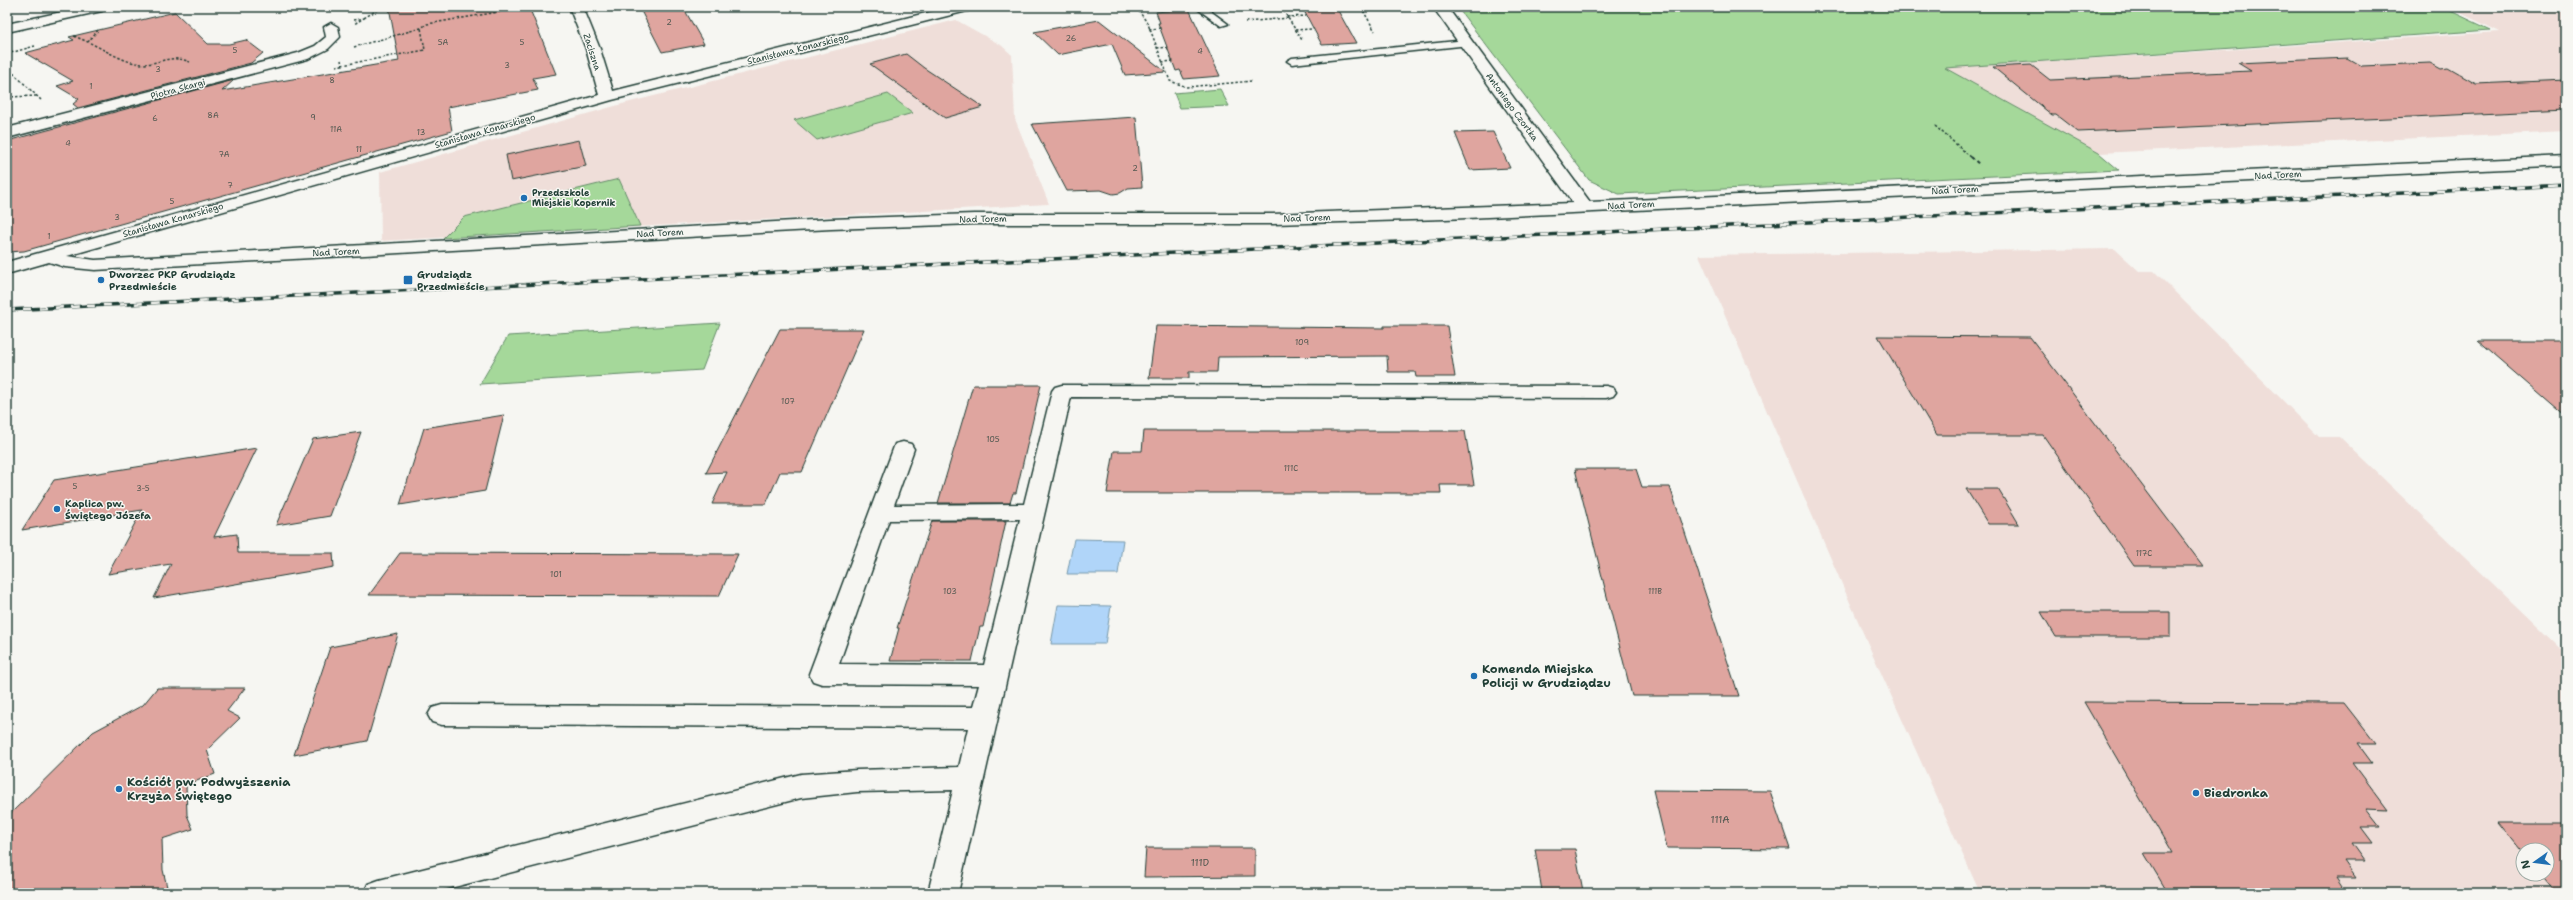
<svg xmlns="http://www.w3.org/2000/svg" width="2573" height="900" font-family="'Shantell Sans',sans-serif">
<rect width="100%" height="100%" fill="#f6f6f2"/>
<filter id="ink" filterUnits="userSpaceOnUse"><feTurbulence type="fractalNoise" baseFrequency=".025" numOctaves="2"/><feDisplacementMap in="SourceGraphic" scale="8" xChannelSelector="R" yChannelSelector="G"/><feConvolveMatrix kernelMatrix="1 2 1 2 8 2 1 2 1" color-interpolation-filters="sRGB"/></filter>
<g filter="url(#ink)">
<path fill="#efded9" fill-rule="evenodd" d="M2448,7h118v124l-467,22 -154,-85 555,-36z
M956,20l45,25 11,10 3,64 34,85 -668,37 -1,-69 242,-68z
M2115,249l24,22h15l165,166h21l226,217v239h-586l-112,-249 -169,-389zM2523,850h24v24h-24z"/>
<path fill="#a5d89a" stroke="#628a67" d="M1457,7h985l49,23 -546,38 154,85 20,17 -500,24 -30,-14z
M1220,89l9,17 -49,2 -6,-15z
M888,94l25,19 -96,27 -23,-20z
M619,179l21,47 -197,12 21,-21z
M720,323l-18,47 -222,14 28,-48z"/>
<path fill="#b0d5f9" stroke="#7698aa" d="M1074,539l49,1 -5,34h-51z
M1058,605l53,1 -6,38h-54z"/>
<path fill="#dfa59f" stroke="#1f3d34" d="M389,7h140l27,67 -23,4 5,12 -90,17 4,24 -428,120 -17,1v-111l227,-61 -12,11 177,-30z
M639,7h44l21,37 -42,8z
M1302,7h34l20,36 -34,2z
M1189,9l31,67 -36,3 -4,-9 -4,1 -18,-48h2l-4,-11z
M175,12l33,32h21l17,-4 17,13 -12,10 -173,45 -5,-4 6,-5 -22,-13 16,-5 -48,-28 49,-13 -5,-3z
M1099,20l27,21 40,31 -41,3 -13,-31 -54,11 -24,-23z
M906,54l18,14 59,39 -38,11 -75,-54z
M2348,58l14,8 68,-3 11,6 7,-1 28,16 90,-4v30l-488,22 -22,-17h-4l-59,-48 38,-2 19,15 201,-9 -13,-8z
M1136,117l6,70 -14,1 -8,5 -7,1 -12,-4 -34,1 -35,-67z
M1493,132l17,36 -40,2 -15,-37z
M579,140l7,26 -75,15 -5,-26z
M1156,326l228,2v-2h63l8,51h-39l-1,-5h-27l-1,-16 -169,1 -1,15h-28v6h-40z
M780,329h84l-62,143h-22l-14,32h-54l15,-32 -21,1z
M1878,336l152,1 173,229h-69l-91,-131h-106z
M2478,341h88v76z
M973,385h68l-25,108h-3l-3,10h-72z
M504,415l-19,76 -85,14 24,-77z
M1144,431h321l9,54h-34l1,8h-334l7,-42h28z
M361,432l-31,84 -54,9 37,-86z
M257,448l-43,89 23,-3 1,19h95l1,14 -180,31 17,-34 -63,10 34,-64 -120,20 32,-50z
M1575,469h61l6,18h28l69,209h-107z
M1966,489h32l21,35h-31z
M932,521h74l-23,106h-3l-8,34h-82l9,-33h-2z
M400,553l338,1 -19,42 -350,-1z
M2041,612h129v25h-114z
M398,634l-31,107 -73,14 36,-108z
M157,688h88l-18,23 13,7 -33,32 8,24 -29,11 1,30 6,14 -31,10 1,31 4,17 -19,6h-141v-76l86,-85 50,-27z
M2084,702l260,1 32,41h-18l14,19h-19l35,47 -22,-1 14,18h-19l12,16h-21l13,18h-21l12,17h-21l10,15h-177l-24,-40h28z
M1653,790l117,1 20,58 -123,-1z
M2497,823h69v70h-11l-16,-19h8v-24h-24v5z
M1146,848h109v28l-111,1z
M1535,849h40l8,42h-41z"/>
<g fill="none" stroke-linecap="round" stroke-linejoin="round">
<g stroke="#1f3d34" stroke-width="3">
<path id="service" d="M1195,7h10l23,17 -7,2z
M1466,40l4,3 -1,2 -177,19 -5,-3 5,-3z"/>
</g>
<g stroke="#1f3d34" stroke-width="3">
<path id="minor" d="M84,7h25l-7,4 -95,21v-8z
M569,7h14l17,42 13,42 337,-84h23l-2,3 -359,90 -545,156 28,4 736,-41 143,-5h299l300,-11 -140,-196h14l143,195 976,-46v10l-1121,53 -172,5h-299l-143,5 -736,41 -30,-3 -16,-5 -42,12v-12l592,-167 -13,-46z
M331,23l7,4 2,10 -12,12 -20,10 -301,79v-10l291,-75 17,-7 11,-9 -2,-10z
M1062,385l544,1 7,2 3,4 -3,4 -7,2 -535,-1 -113,496h-30l25,-103 -96,2 -56,6 -370,95h-67l4,-9 11,-4 422,-106 56,-4 102,-3 9,-39 -526,-3 -10,-3 -4,-7 4,-7 10,-3 531,2 6,-22 -157,-1 -9,-3 -4,-7 86,-230 8,-2 8,2 3,5 -20,56 130,-1 28,-113 3,-4zM1020,519l-36,146 -145,-1 50,-144z"/>
</g>
<path stroke="#1f3d34" stroke-width="1.5" stroke-dasharray="2.5 2" stroke-linecap="butt" d="M1136,7l12,17 22,57 17,6 65,-6
M1281,7l21,33
M1361,7l14,24
M1287,17l19,-1
M364,18l18,-11
M354,20l10,-2 -10,6
M1245,22l43,-4
M1149,29l13,-1
M98,30l-10,12c16,7 37,22 56,22 19,-1 25,-10 46,-2
M1295,30l17,-1
M74,36l14,6
M354,47l67,-19 6,-4 101,-17
M1157,48l13,-1
M7,54l28,-8
M1162,62l13,-1
M342,65l83,-15 -4,-22
M336,66l6,-1 -1,-5
M7,67l34,33
M7,97l30,-1
M1935,126l37,32"/>
<path stroke="#1f3d34" stroke-width="2" stroke-dasharray="3.5 2.5" stroke-linecap="butt" d="M1971,157l9,8"/>
<use href="#service" fill="#f6f6f2" fill-rule="evenodd"/>
<use href="#minor" fill="#f6f6f2" fill-rule="evenodd"/>
<g stroke="#1f3d34" stroke-width="3.5">
<path id="rail" d="M7,310l2559,-125"/>
</g>
<use href="#rail" stroke="#f6f6f2" stroke-width="2.5" stroke-dasharray="8" stroke-linecap="butt"/>
</g>
</g>
<g fill="#1f6fb2" stroke="#f6f6f2" stroke-width="1.5">
<circle cx="524" cy="198" r="4"/>
<circle cx="101" cy="280" r="4"/>
<rect x="403" y="275" width="10" height="10" rx="2"/>
<circle cx="57" cy="509" r="4"/>
<circle cx="1474" cy="676" r="4"/>
<circle cx="119" cy="789" r="4"/>
<circle cx="2196" cy="793" r="4"/>
</g>
<g text-anchor="middle" dominant-baseline="central" stroke-width="3" stroke-linejoin="round" paint-order="stroke">
<g font-size="8" fill="#4f574f">
<text x="669" y="22">2</text>
<text x="1071" y="38">26</text>
<text x="443" y="42">5A</text>
<text x="522" y="42">5</text>
<text x="235" y="50">5</text>
<text x="1200" y="51">4</text>
<text x="507" y="65">3</text>
<text x="158" y="69">3</text>
<text x="332" y="80">8</text>
<text x="91" y="86">1</text>
<text x="213" y="115">8A</text>
<text x="313" y="117">9</text>
<text x="155" y="118">6</text>
<text x="336" y="129">11A</text>
<text x="421" y="132">13</text>
<text x="68" y="143">4</text>
<text x="359" y="149">11</text>
<text x="224" y="154">7A</text>
<text x="1135" y="168">2</text>
<text x="230" y="185">7</text>
<text x="172" y="201">5</text>
<text x="117" y="217">3</text>
<text x="49" y="236">1</text>
<text x="1302" y="342">109</text>
<text x="788" y="401">107</text>
<text x="993" y="439">105</text>
<text x="1291" y="468">111C</text>
<text x="75" y="486">5</text>
<text x="143" y="488">3-5</text>
<text x="2144" y="553">117C</text>
<text x="556" y="574">101</text>
<text x="950" y="591">103</text>
<text x="1655" y="591">111B</text>
</g>
<g font-size="9" fill="#1f3d34" stroke="#f6f6f2">
<text transform="translate(798 49) rotate(-14)">Stanisława Konarskiego</text>
<text transform="translate(592 52) rotate(72)">Zaciszna</text>
<text transform="translate(178 89) rotate(-15)">Piotra Skargi</text>
<text transform="translate(1512 107) rotate(54)">Antoniego Czortka</text>
<text transform="translate(485 131) rotate(-16)">Stanisława Konarskiego</text>
<text transform="translate(2278 175) rotate(-3)">Nad Torem</text>
<text transform="translate(1955 190) rotate(-3)">Nad Torem</text>
<text transform="translate(1631 205) rotate(-3)">Nad Torem</text>
<text transform="translate(1307 218) rotate(-2)">Nad Torem</text>
<text transform="translate(983 219) rotate(-1)">Nad Torem</text>
<text transform="translate(173 220) rotate(-16)">Stanisława Konarskiego</text>
<text transform="translate(660 233) rotate(-3)">Nad Torem</text>
<text transform="translate(336 252) rotate(-3)">Nad Torem</text>
</g>
<g font-size="9" font-weight="bold" fill="#1f3d34" stroke="#f6f6f2" text-anchor="start">
<text x="532" y="193">Przedszkole<tspan x="532" dy="10">Miejskie Kopernik</tspan></text>
</g>
<g font-size="10" font-weight="bold" fill="#1f3d34" stroke="#f6f6f2" text-anchor="start">
<text x="109" y="274">Dworzec PKP Grudziądz<tspan x="109" dy="12">Przedmieście</tspan></text>
<text x="417" y="274">Grudziądz<tspan x="417" dy="12">Przedmieście</tspan></text>
<text x="65" y="503">Kaplica pw.<tspan x="65" dy="12">Świętego Józefa</tspan></text>
</g>
<g font-size="10" fill="#4f574f">
<text x="1720" y="819">111A</text>
<text x="1200" y="862">111D</text>
</g>
<g font-size="12" font-weight="bold" fill="#1f3d34" stroke="#f6f6f2" text-anchor="start">
<text x="1482" y="669">Komenda Miejska<tspan x="1482" dy="14">Policji w Grudziądzu</tspan></text>
<text x="127" y="782">Kościół pw. Podwyższenia<tspan x="127" dy="14">Krzyża Świętego</tspan></text>
<text x="2204" y="793">Biedronka</text>
</g>
</g>
<rect width="2573" height="900" fill="none" stroke="#f6f6f2" stroke-width="24"/>
<rect x="12" y="12" width="2549" height="876" fill="none" stroke="#1f3d34" stroke-width="1.5" filter="url(#ink)"/>
<g transform="translate(2535 862) rotate(256)"><circle r="19" fill="#f6f6f2" stroke="#a0aca6"/>
<path d="M0-3L7 15L0 10L-7 15Z" fill="#1f6fb2"/>
<text y="-6" font-size="11" font-weight="bold" text-anchor="middle" fill="#1f3d34">N</text>
</g>
</svg>
